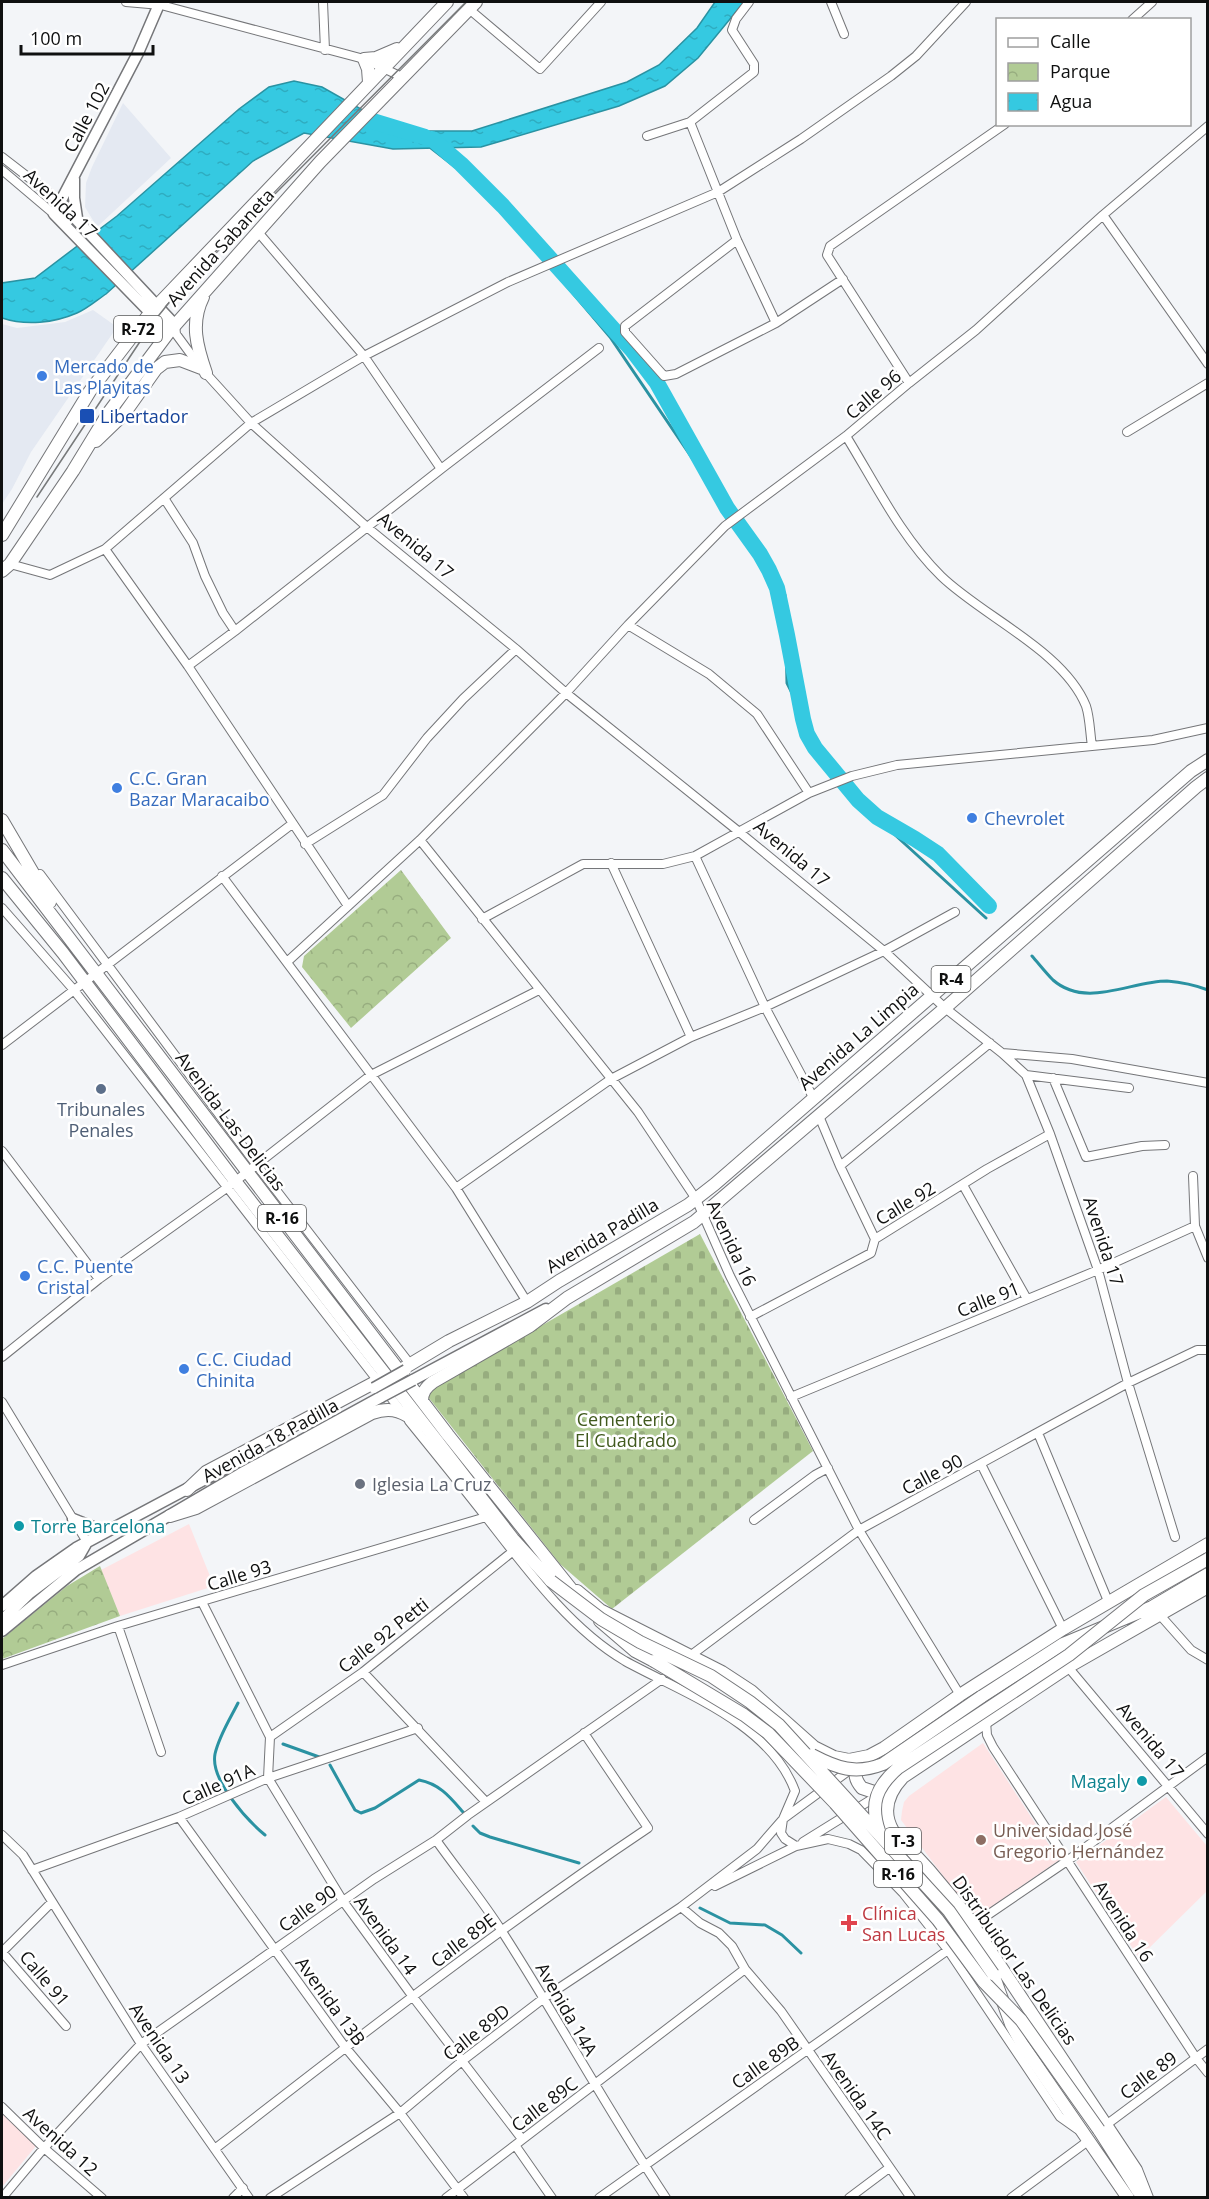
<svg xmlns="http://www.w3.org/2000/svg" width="1209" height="2199" font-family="'Open Sans',sans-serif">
<defs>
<pattern id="cemetery-stones" width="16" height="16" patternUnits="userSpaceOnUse" patternTransform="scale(1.5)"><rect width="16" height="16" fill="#b1cb95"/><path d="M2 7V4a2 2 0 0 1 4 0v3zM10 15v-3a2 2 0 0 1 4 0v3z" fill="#97ad7f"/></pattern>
<pattern id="park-crowns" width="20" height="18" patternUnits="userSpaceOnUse" patternTransform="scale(1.5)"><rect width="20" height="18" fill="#b1cb95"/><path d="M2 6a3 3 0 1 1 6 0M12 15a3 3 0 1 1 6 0" fill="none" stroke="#97ad7f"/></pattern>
<pattern id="water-ripples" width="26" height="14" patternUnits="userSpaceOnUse" patternTransform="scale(1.5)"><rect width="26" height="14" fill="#35c9e1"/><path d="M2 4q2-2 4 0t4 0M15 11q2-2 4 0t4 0" fill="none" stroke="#2eacc0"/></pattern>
</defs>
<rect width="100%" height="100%" fill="#f3f5f8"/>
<path fill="#e4e9f2" d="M123,103l48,55 -74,69 -12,-20 1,-24 6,-16z
M93,310l24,17 -86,125 -19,37 -10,15v-180l15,4 48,-6z"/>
<path fill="#fee3e4" d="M189,1524l25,62 -94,30 -19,-46z
M983,1743l76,117 -84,58 -74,-98 1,-9 2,-9 5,-6z
M1166,1797l41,49v45l-68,67 -63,-96z
M2,2114l34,32 -34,41z"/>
<path fill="url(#cemetery-stones)" d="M700,1234l113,217 -201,158 -52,-45 -135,-171z"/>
<path fill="url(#park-crowns)" d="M401,870l50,68 -100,90 -49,-61 2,-11z
M100,1566l20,50 -118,43v-20l65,-53z"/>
<path fill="url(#water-ripples)" stroke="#2a92a2" stroke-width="1.5" d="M715,2h29l-46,56 -33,28 -46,20 -138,41 -88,2 -89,-16 -51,28 -147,133c-9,6 -19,15 -29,19 -23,10 -51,13 -75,5v-35l33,-5 82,-62 122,-107 30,-22 25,-6 28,6 55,31 16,13h79l155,-49 32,-17 38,-37z"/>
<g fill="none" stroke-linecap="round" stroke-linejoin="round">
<path stroke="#2a92a2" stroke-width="3" d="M431,148l41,32 76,84 62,73 175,258 2,88 49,98 150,137
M1032,956c7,8 14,17 21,24 33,29 78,1 114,1 13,1 28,4 41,9
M238,1703c-8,16 -19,33 -23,51 -5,26 32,66 50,81
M283,1744l39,14
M330,1765l25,45 6,3 14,-5 44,-28c21,4 31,17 44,32
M473,1826l7,7 10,4 89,26
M700,1908l30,15 35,2 17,10 19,18"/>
<path stroke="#35c9e1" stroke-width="16" d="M366,119l59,18
M432,139l29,25 42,42 129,144 25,33 70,125 33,46 9,16 8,18 10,47 16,84 4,15 8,14 43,52 19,17 38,22 23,15 51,52"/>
<g stroke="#757679" stroke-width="10">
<path id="street" d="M126,2l35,3 203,54 38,18
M323,2l2,48
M749,2l-13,17 -4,11 22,34v8l-64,50 47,118 39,83
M831,2l13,32
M469,9l71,60 61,-67
M1132,20l20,-18
M647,136l43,-14
M2,157l57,44
M2,170l52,44
M1103,215l105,149
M737,240l-112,86v6l39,44 12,-2 100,-51 67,-44
M175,325l1,9 25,34 50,55 117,105 148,121 50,44 172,138 146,120 61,57 57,45 24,22 24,59 48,136 30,113 47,154
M909,383l-82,-128 3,-9 175,-122
M1127,432l81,-49
M846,436c29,47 55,101 95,140 41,40 123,75 145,130 4,12 4,28 6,40
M441,469l158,-121
M164,498l29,45 12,33 18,37 12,18
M105,549l83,117 160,240
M10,564l40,11 55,-26 146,-126 113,-67 144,-74 210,-90 83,-53 90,-63 25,-20 50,-54
M628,625l81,49 48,40 52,79
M188,666l47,-35 206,-162 -77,-113 -106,-124
M420,840l218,272 58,87 34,77 129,254 101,165
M305,844l78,-49 44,-57 36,-39 53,-50
M695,856l70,151 49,92
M611,863l80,174
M40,874l216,290 154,200
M222,876l234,312 71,114
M2,908l71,81 329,423
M482,919l101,-55h80l32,-8 114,-63 43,-17 45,-11 256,-25 55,-12
M287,962l133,-122 146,-147 62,-68 97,-99 121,-90 63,-53 67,-53 127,-115 105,-89
M2,1045l290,-221
M1002,1053l70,6 136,24
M1026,1075l103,13
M1053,1078l33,79 56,-11 23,-1
M819,1116l21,50 35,73
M2,1151l97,128
M840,1166l150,-123
M1193,1176l2,50 13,32
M963,1185l64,114
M456,1188l155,-109 80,-42 74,-30 119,-56 71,-39
M750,1317l121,-64 4,-14 112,-70 63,-35
M2,1357l97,-78 129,-92 143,-112 168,-85
M791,1397l307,-127 97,-44
M2,1402l85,140
M409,1421c26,32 52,64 77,96 39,50 84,112 139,144 58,32 145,62 170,130l-12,28 -2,14 4,6 11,7
M1038,1433l70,168
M981,1464l82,165
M754,1520l61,-45 13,-7
M202,1602l68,135 -2,41 75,123 70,96 109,142
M1159,1614l32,36 17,10
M118,1626l43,126
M690,1656l169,-126 269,-147 69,-33h11
M2,1665l116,-39 368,-109
M1068,1667l140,167
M363,1672l123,130
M986,1721l1,14 6,12 203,311 12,15
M270,1737l93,-65 149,-120
M179,1817l166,230 55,66 64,85
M2,1835l21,20 118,189 108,154
M436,1840c22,31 47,61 67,93 56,87 105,178 163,265
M803,1842l74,-46
M32,1870l147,-53 89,-39 150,-50
M715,1886l81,-40 32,-7 21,5 12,6 42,43 45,57 112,167 17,12
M681,1907l19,16 19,10 13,13 13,23 36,42 130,187
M973,1925l94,-64 141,-104
M2,1950l1,1 49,-49
M2,1952l64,74
M2,2107l42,41 58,50
M1106,2125l102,-76
M515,2145l37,53
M216,2148c141,-110 283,-220 432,-320l-64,-95
M2,2198l42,-50 97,-104 233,-165 62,-39 32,-25 194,-136
M233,2198l10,-10
M270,2198l130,-85 62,-52 82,-63 137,-91 76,-58 26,-30 68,-50
M446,2198l299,-229
M599,2198l349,-248
M849,2198l40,-30
M1011,2198l77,-57"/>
</g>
<g stroke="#757679" stroke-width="13">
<path id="secondary" d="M160,2l-22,51 -84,161 115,118
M74,179v19l3,20
M59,201l116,124
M413,1380l133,-71
M73,1519l25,10 9,-1
M2,1606l34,-30 40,-28 165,-88
M2,1620l28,-27 49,-37 8,-14
M2,1631l74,-61 164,-96 141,-77"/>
</g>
<g stroke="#757679" stroke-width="14">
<path id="primary" d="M369,82l-1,-13 -4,-10 12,-1 21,-9
M203,297c-13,26 -6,50 3,76
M96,441l28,-27 32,-45 9,-7 15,-2 21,8
M2,535l88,-144 60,-78 297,-311
M2,571l8,-7 63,-93 36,-59 60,-80 151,-170 156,-160
M2,820l48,82
M2,850l446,585 132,165
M2,878l61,75 172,228 195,251 83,107 38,42
M399,1371l50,-30 78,-39 32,-21 129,-76 27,-21 476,-413 17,-11
M422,1401c0,-9 4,-14 11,-19l97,-56 37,-28 127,-76 251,-214 251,-221 12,-9
M187,1490l19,-18 177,-94
M170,1516l26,-8 176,-95c21,-7 32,-1 49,12
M577,1591l23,19 122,62 29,19 63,56 20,10 15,3 20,-4 15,-8 76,-53 103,-66 145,-85
M600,1621l35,30 19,10
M981,1697l82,-53 89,-37 56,-33
M862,1763c-9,8 -8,16 0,25l12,4 12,-3
M993,1974l18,50 11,20 106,154
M1099,2130l39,61
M1147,2198l-11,-28 -171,-257 -36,-43 -36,-39c-12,-20 -5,-38 10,-54l165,-110 140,-80"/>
</g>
<use href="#street" stroke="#fff" stroke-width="8"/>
<use href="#secondary" stroke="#fff" stroke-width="10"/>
<use href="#primary" stroke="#fff" stroke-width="12"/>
<path stroke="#77797a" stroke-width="1.5" d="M37,497l114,-172 42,-52 60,-57 213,-214"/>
<g stroke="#757679" stroke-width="13" stroke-linecap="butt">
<path id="secondary-bridge" d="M374,1388l32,-18
M381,1397l32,-17"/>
</g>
<g stroke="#757679" stroke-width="14" stroke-linecap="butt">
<path id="primary-bridge" d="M551,1581l50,38 39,23 71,34 39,26 29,23 170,186 44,63
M654,1661l90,54 24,18 67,70 103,117 45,61 38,39 78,110
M812,1755c25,13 43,20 71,9l98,-67
M879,1831c-9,-27 -3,-44 19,-63l171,-113 75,-60 64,-36"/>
</g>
<use href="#secondary-bridge" stroke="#fff" stroke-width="10"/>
<use href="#primary-bridge" stroke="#fff" stroke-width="12"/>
</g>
<g fill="#3f7fe0" stroke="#fff" stroke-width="2">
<circle cx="42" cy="376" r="6"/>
<circle cx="117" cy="788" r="6"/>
<circle cx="972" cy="818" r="6"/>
<circle cx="25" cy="1276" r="6"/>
<circle cx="184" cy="1369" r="6"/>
</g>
<rect fill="#1a4fb4" stroke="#fff" stroke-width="2" x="79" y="408" width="16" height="16" rx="3"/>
<circle fill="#5c6f8a" stroke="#fff" stroke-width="2" cx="101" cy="1089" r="6"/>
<circle fill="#6b7280" stroke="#fff" stroke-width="2" cx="360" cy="1484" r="6"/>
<g fill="#0f9aa8" stroke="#fff" stroke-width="2">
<circle cx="19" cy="1526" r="6"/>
<circle cx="1142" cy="1781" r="6"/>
</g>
<circle fill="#8d6e63" stroke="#fff" stroke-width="2" cx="981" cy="1840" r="6"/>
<path fill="#e0444e" stroke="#fff" stroke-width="2" d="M846 1914h6v6h6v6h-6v6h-6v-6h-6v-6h6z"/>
<g text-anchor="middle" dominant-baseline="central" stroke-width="5" stroke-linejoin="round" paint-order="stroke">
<g fill="#fff" stroke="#575858" stroke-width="1.5">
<rect x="114" y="316" width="48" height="26" rx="4.5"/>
<rect x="931.5" y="966" width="39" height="26" rx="4.5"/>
<rect x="258" y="1205" width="48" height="26" rx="4.5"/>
<rect x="885" y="1828" width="36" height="26" rx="4.5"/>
<rect x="874" y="1861" width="48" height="26" rx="4.5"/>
</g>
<g font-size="16" font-weight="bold" fill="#0f1010">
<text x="138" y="329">R-72</text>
<text x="951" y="979">R-4</text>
<text x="282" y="1218">R-16</text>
<text x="903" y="1841">T-3</text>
<text x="898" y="1874">R-16</text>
</g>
<g font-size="18" fill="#0f1010" stroke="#fff">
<text transform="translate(86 117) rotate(-62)">Calle 102</text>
<text transform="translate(61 203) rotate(43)">Avenida 17</text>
<text transform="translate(220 247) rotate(-48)">Avenida Sabaneta</text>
<text transform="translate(873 394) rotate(-40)">Calle 96</text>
<text transform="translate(416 545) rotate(40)">Avenida 17</text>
<text transform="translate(792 853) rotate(40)">Avenida 17</text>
<text transform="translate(858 1036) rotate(-41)">Avenida La Limpia</text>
<text transform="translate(231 1121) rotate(53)">Avenida Las Delicias</text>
<text transform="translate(905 1203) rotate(-31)">Calle 92</text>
<text transform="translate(602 1235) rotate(-31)">Avenida Padilla</text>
<text transform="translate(1104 1241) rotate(72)">Avenida 17</text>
<text transform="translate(732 1243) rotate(65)">Avenida 16</text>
<text transform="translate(988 1299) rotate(-22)">Calle 91</text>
<text transform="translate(270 1440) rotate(-29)">Avenida 18 Padilla</text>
<text transform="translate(932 1474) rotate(-28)">Calle 90</text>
<text transform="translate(239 1575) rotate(-17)">Calle 93</text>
<text transform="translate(383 1635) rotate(-38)">Calle 92 Petti</text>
<text transform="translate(1151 1740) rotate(50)">Avenida 17</text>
<text transform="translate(218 1784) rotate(-24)">Calle 91A</text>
<text transform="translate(307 1908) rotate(-36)">Calle 90</text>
<text transform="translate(1124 1921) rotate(57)">Avenida 16</text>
<text transform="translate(386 1935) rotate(54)">Avenida 14</text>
<text transform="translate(463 1940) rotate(-37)">Calle 89E</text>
<text transform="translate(1015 1960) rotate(55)">Distribuidor Las Delicias</text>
<text transform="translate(45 1978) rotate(50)">Calle 91</text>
<text transform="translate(331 2001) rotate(54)">Avenida 13B</text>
<text transform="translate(567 2009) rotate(60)">Avenida 14A</text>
<text transform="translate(476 2032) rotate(-38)">Calle 89D</text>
<text transform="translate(160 2043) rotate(56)">Avenida 13</text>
<text transform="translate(765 2062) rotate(-35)">Calle 89B</text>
<text transform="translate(1148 2075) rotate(-37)">Calle 89</text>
<text transform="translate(857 2095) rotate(55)">Avenida 14C</text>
<text transform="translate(544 2104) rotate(-37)">Calle 89C</text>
<text transform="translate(61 2141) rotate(42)">Avenida 12</text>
</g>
<g font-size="18" fill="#366cbe" stroke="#fff" text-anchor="start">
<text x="54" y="366">Mercado de<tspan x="54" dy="21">Las Playitas</tspan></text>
<text x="129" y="778">C.C. Gran<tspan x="129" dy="21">Bazar Maracaibo</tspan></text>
<text x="984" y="818">Chevrolet</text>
<text x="37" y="1266">C.C. Puente<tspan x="37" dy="21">Cristal</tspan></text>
<text x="196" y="1359">C.C. Ciudad<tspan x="196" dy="21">Chinita</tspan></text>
</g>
<g font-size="18" fill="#164399" stroke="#fff" text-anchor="start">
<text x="100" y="416">Libertador</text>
</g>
<g font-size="18" fill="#4e5e75" stroke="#fff">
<text x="101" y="1109">Tribunales<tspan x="101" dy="21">Penales</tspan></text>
</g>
<g font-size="18" fill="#40591d" stroke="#fff">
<text x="626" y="1419">Cementerio<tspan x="626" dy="21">El Cuadrado</tspan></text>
</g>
<g font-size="18" fill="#5b616d" stroke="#fff" text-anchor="start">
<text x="372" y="1484">Iglesia La Cruz</text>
</g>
<g font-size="18" fill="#0d838f" stroke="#fff" text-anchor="start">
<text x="31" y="1526">Torre Barcelona</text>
<text x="1130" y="1781" text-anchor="end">Magaly</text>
</g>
<g font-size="18" fill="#785e54" stroke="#fff" text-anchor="start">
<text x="993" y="1830">Universidad José<tspan x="993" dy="21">Gregorio Hernández</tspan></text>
</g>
<g font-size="18" fill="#be3a42" stroke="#fff" text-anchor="start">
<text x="862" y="1913">Clínica<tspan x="862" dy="21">San Lucas</tspan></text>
</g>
</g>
<rect width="1209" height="2199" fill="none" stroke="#0f1010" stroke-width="6"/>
<rect x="996" y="18" width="195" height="108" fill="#ffffff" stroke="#9f9f9f" stroke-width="1.5"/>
<rect x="1008" y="38" width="30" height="9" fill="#ffffff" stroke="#9f9f9f" stroke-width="1.5"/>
<text x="1050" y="48" font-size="18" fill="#0f1010">Calle</text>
<rect x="1008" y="63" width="30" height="18" fill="url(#park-crowns)" stroke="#9f9f9f" stroke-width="1.5"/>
<text x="1050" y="78" font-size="18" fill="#0f1010">Parque</text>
<rect x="1008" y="93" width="30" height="18" fill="url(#water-ripples)" stroke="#9f9f9f" stroke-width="1.5"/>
<text x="1050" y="108" font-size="18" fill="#0f1010">Agua</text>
<path d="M21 45v9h132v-9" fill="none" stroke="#0f1010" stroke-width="3"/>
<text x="30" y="45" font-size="18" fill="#0f1010" stroke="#ffffff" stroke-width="4.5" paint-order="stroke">100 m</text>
</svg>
